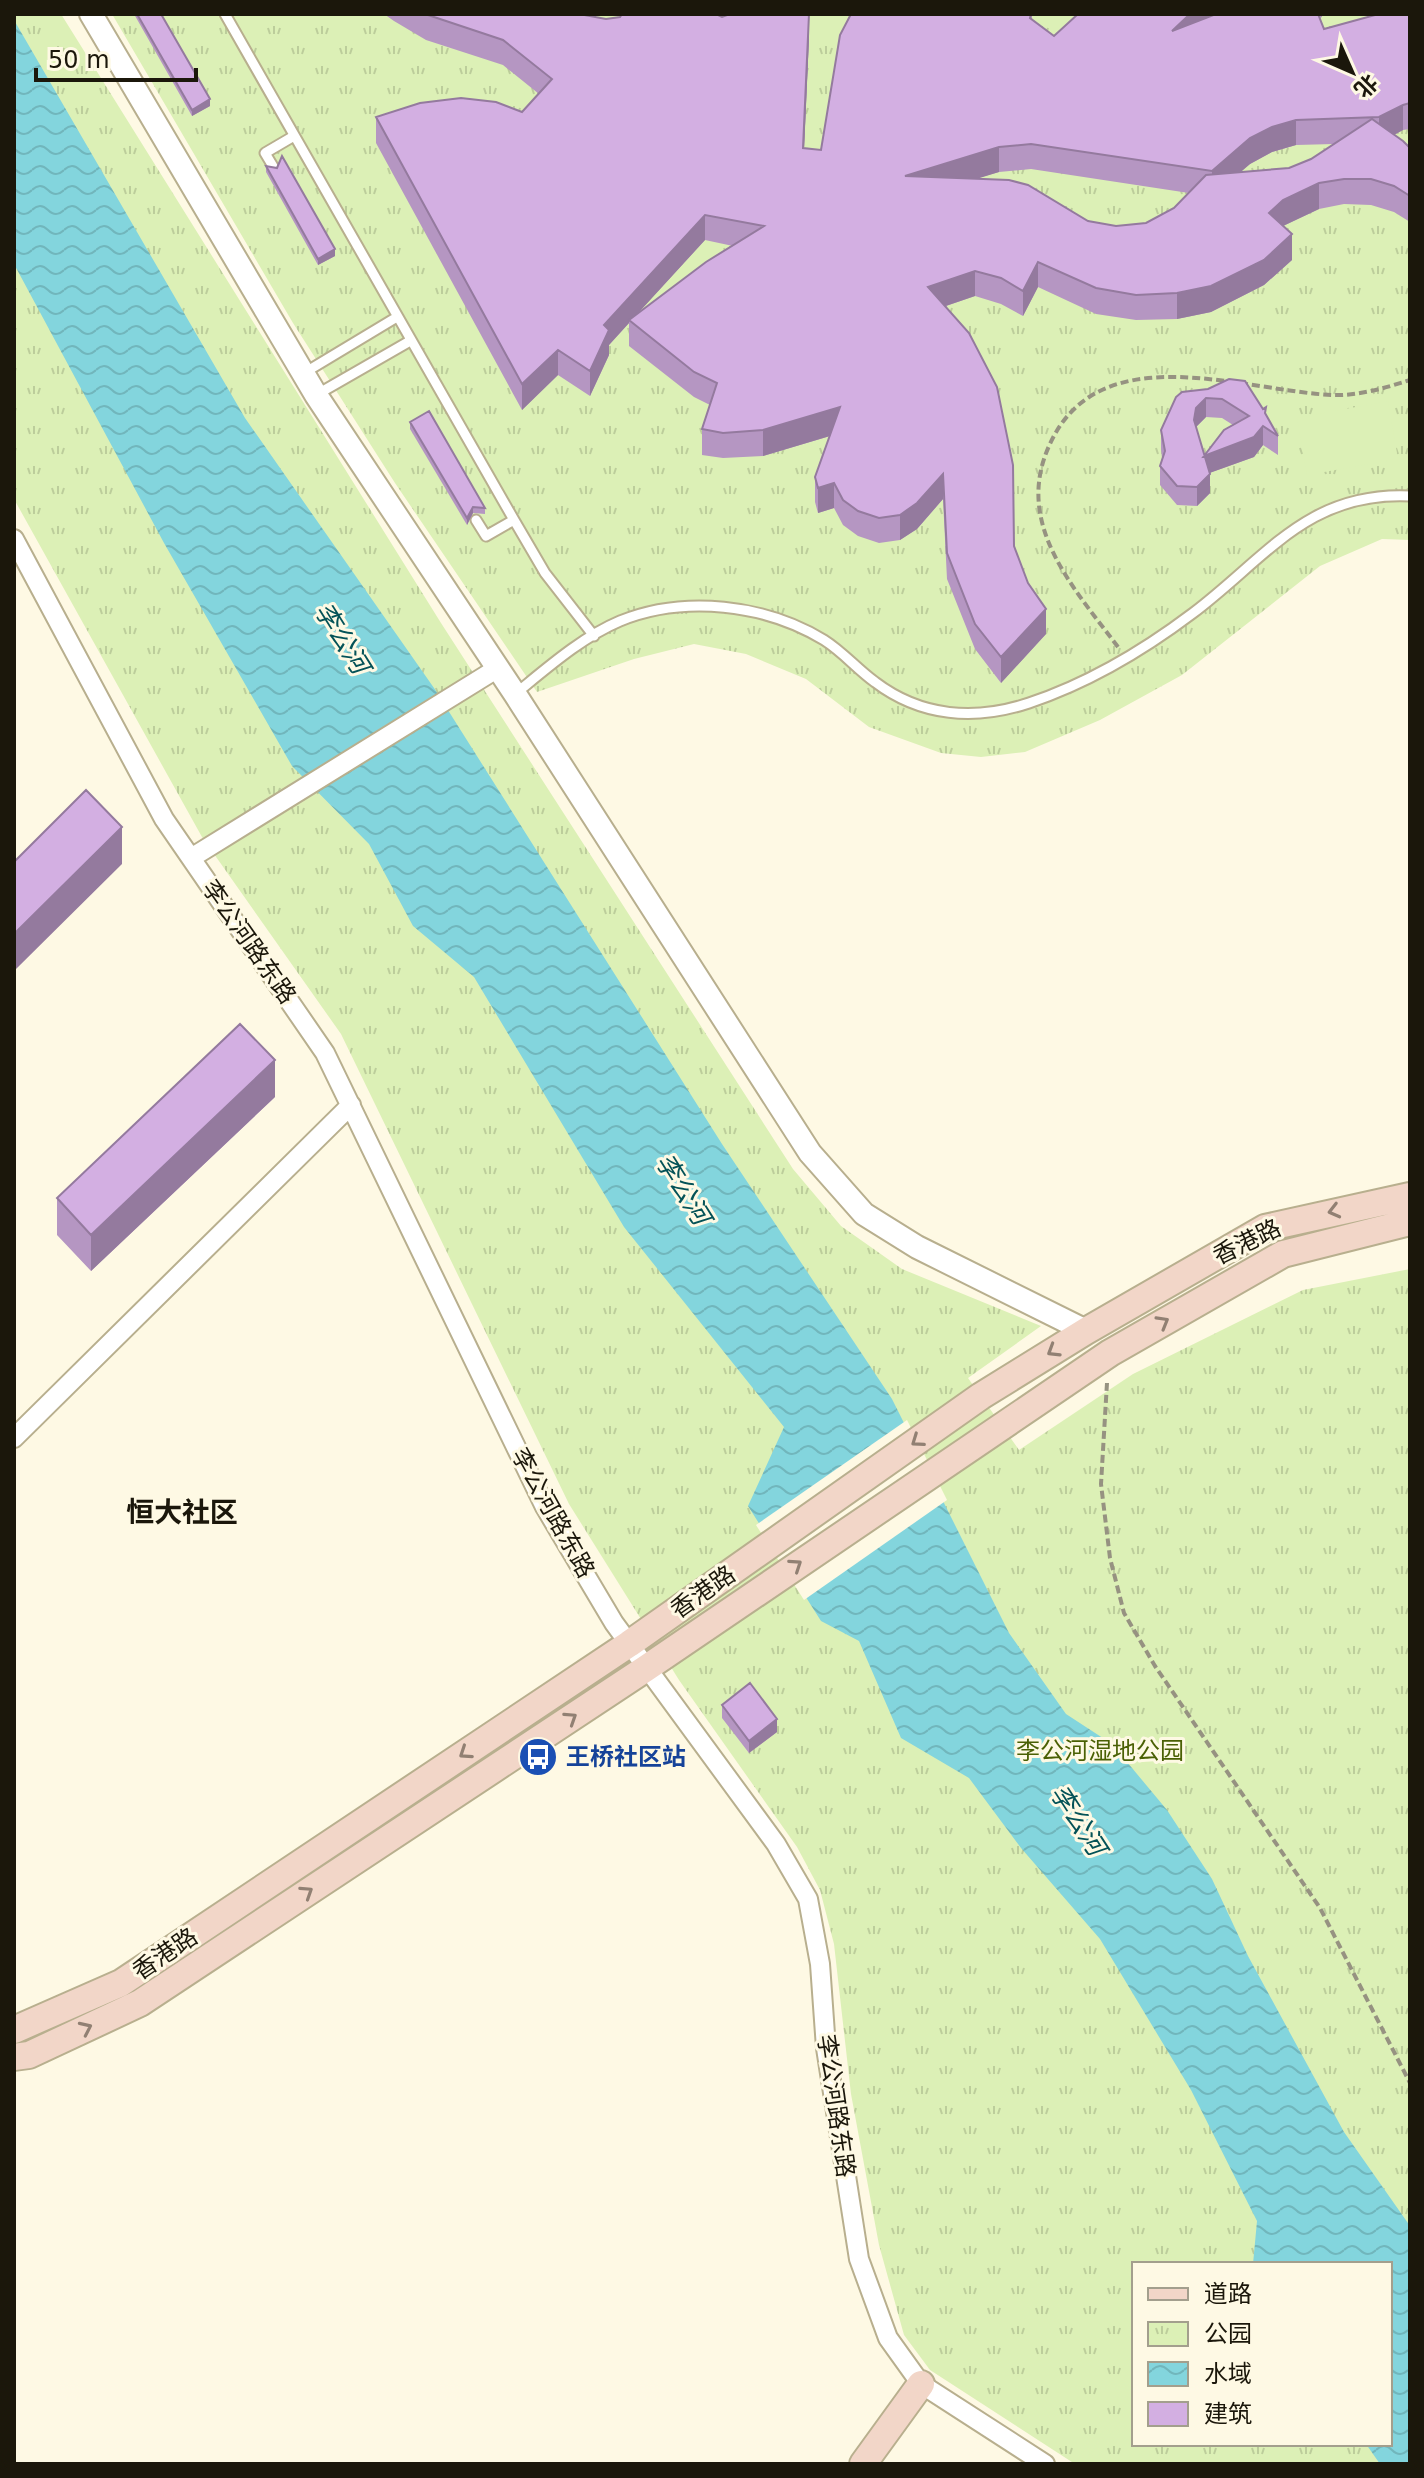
<svg xmlns="http://www.w3.org/2000/svg" width="1424" height="2478" font-family="'DejaVu Sans','Noto Sans SC',sans-serif">
<defs>
<pattern id="park-tufts" width="24" height="20" patternUnits="userSpaceOnUse" patternTransform="scale(2)"><rect width="24" height="20" fill="#dcf0b6"/><path d="M3 7l-1-3M5 7V3M7 7l1-3M15 17l-1-3M17 17v-4M19 17l1-3" fill="none" stroke="#bccd9b"/></pattern>
<pattern id="water-waves" width="16" height="10" patternUnits="userSpaceOnUse" patternTransform="scale(2)"><rect width="16" height="10" fill="#83d5dd"/><path d="M0 5q4-4 8 0t8 0" fill="none" stroke="#71b6bc"/></pattern>
</defs>
<rect width="100%" height="100%" fill="#fef9e4"/>
<path fill="url(#park-tufts)" fill-rule="evenodd" d="M14,14h47l380,609 352,546 48,57 61,43 139,57 -73,52 51,72 114,-76 170,-84 107,-21v1195h-335l-145,-94 -26,-35 -25,-90 -28,-151 -17,-150 -14,-54 -23,-43 -118,-167 -110,-176 -228,-470 -139,-197 -188,-338zM1134,2264h256v180h-256z
M112,14h1298v526l-28,-1 -62,27 -138,109 -82,45 -75,32 -44,5 -40,-4 -72,-26 -63,-48 -60,-25 -52,-10 -60,15 -97,33 -142,-209 -102,-160z"/>
<path fill="#dcf0b6" d="M1388,401l10,58 -91,16 -10,-57z"/>
<path fill="url(#water-waves)" d="M14,20l231,398 189,270 288,456 170,255 117,234 57,81 46,30 55,66 45,69 36,77 96,176 66,94v238h-30l-14,-20h24v-180h-137l4,-43 -66,-131 -91,-151 -79,-91 -52,-70 -68,-40 -42,-97 -38,-20 -73,-115 36,-79 -160,-200 -150,-250 -61,-51 -44,-82 -77,-78 -128,-223 -150,-279z"/>
<path fill="#fef9e4" d="M907,1420l40,80 -143,100 -48,-75z"/>
<g fill="none" stroke-linecap="round" stroke-linejoin="round">
<g stroke="#b8af8e" stroke-width="13">
<path id="service" d="M225,14l289,506 31,53 49,63
M274,168l-9,-15 29,-17
M304,373l93,-56
M316,395l94,-54
M476,520l10,16 28,-16
M515,694c32,-26 67,-57 105,-73 64,-26 145,-17 204,19 19,12 33,29 51,42 46,35 100,39 154,21 60,-20 115,-53 164,-90 73,-55 115,-122 217,-117"/>
</g>
<g stroke="#b8af8e" stroke-width="22">
<path id="minor" d="M14,539l150,280 161,234 220,454 69,116 162,221 32,55 12,65 6,84 33,211 29,79 33,46 124,80
M191,858l307,-190
M14,1438l337,-333"/>
</g>
<g stroke="#b8af8e" stroke-width="26">
<path id="tertiary" d="M91,14l225,381 199,299 295,459 54,61 53,33 169,84"/>
</g>
<g stroke="#b8af8e" stroke-width="30">
<path id="secondary" d="M14,2030l107,-47 508,-339 352,-248 105,-65 179,-103 145,-32
M14,2057l15,-2 111,-52 505,-334 465,-316 173,-99 127,-32
M863,2464l58,-80"/>
</g>
<path stroke="#969281" stroke-width="4" stroke-dasharray="8 4" stroke-linecap="butt" d="M1118,647c-45,-60 -104,-123 -69,-201 49,-112 194,-55 283,-51 26,1 53,-7 78,-15
M1107,1383l-6,101 9,74 14,55 31,53 165,242 90,175"/>
<use href="#service" stroke="#fff" stroke-width="9"/>
<use href="#minor" stroke="#fff" stroke-width="18"/>
<use href="#tertiary" stroke="#fff" stroke-width="22"/>
<use href="#secondary" stroke="#f2d6c8" stroke-width="26"/>
</g>
<path fill="#b596c2" fill-rule="evenodd" d="M134,14h27l49,92 -18,10z
M384,14h195l27,5 116,-2 87,21 -5,110 17,2 211,-136v6l22,16 268,-22v3l-2,1 4,11 86,-14v114l-7,1 -9,5 16,13v74l-16,-10 -23,-7 -27,-1 -25,5 -36,17 9,34 -28,25 -53,27 -34,7 -41,1 -40,-6 -58,-27 -15,29 -22,-12 -26,-8 -29,10 68,240 32,88 -45,49 -26,-34 -28,-70 -4,-80 -26,30 -17,11 -21,3 -21,-7 -15,-11 -9,-17 -16,5 -3,-11v-25l15,-41 -67,20 -40,2 -21,-3v-26l8,-24 -16,-8 -65,-51v-23l-20,22v10l-19,41 -32,-21 -36,35 -146,-267v-26l146,-5 17,-18 -36,-29 -77,-25 -32,-19zM1334,144l-23,15 -22,9 -49,4 10,-8 22,-12 24,-7zM1031,169l158,24 -15,15 -28,15 -30,3 -28,-5 -110,-43 21,-6zM705,240l28,6 -96,68z
M266,166l69,90 -17,9 -52,-93z
M1208,389l58,26 12,21v19l-15,-10 -9,12 -45,16 1,20 -13,13 -20,-1 -17,-20v-19l2,-8 -1,-9v-19zM1206,417l16,1 11,7 -29,31 -8,-29z
M410,422l75,86v6l-12,-1 -6,12 -57,-96z
M275,1097l-184,174 -34,-36v-37z
M722,1705l55,27 -28,21 -27,-35z"/>
<path fill="#947a9e" d="M809,14v24l-6,135v-25z
M1190,14h27l-45,17z
M210,99v7l-18,10v-6z
M1403,105v25l-24,13v-26z
M1296,120v25l-24,7 -22,12 -38,33v-26l38,-33 22,-11z
M999,147v25l-94,29v-25z
M1319,183v26l-36,17 -14,13v-26l14,-13z
M705,215v25l-75,82 -1,-2v3l-20,22v10l-19,41v-25l14,-46z
M1292,234v26l-28,25 -53,27 -34,7v-26z
M335,249v7l-17,9v-6z
M1038,262v25l-15,29v-25z
M975,271v25l-47,16v-25z
M558,350v25l-36,35v-26z
M1206,398v19l-10,10 -2,-7 2,-12z
M840,407v26l-77,23v-26z
M1263,426v19l-9,12 -50,18v-19z
M943,474v25l-26,30 -17,11v-25z
M1210,474v19l-13,13v-19z
M834,483v25l-16,5v-25z
M473,507v6l-6,12v-7z
M1046,609v25l-45,49v-26z
M122,827v37l-108,107v-37z
M275,1060v37l-184,174v-36z
M15,1325v37l-1,1v-37z
M777,1719v13l-28,21v-12z"/>
<path fill="#d3afe2" stroke="#947a9e" stroke-width="2" d="M137,14h24l49,85 -18,11z
M425,14h154l27,5 14,-2 2,-3h94l6,3 8,-3h79l-6,134 18,2 19,-115 11,-21h180l-1,4 24,18 24,-22h112l-18,17 44,-17h102l6,15 51,-14h35v88l-7,2 -24,12 -83,3 -24,7 -22,11 -38,33 -181,-27 -32,3 -94,29 104,4 19,5 60,36 28,5 30,-3 28,-15 32,-33 83,-7 22,-9 61,-40 31,22 7,7v48l-16,-10 -23,-7h-27l-25,4 -36,17 -14,13 23,21 -28,26 -53,26 -34,7 -41,2 -40,-7 -58,-26 -15,29 -22,-13 -26,-7 -47,16 41,46 28,54 16,78 1,81 14,37 18,26 -45,48 -26,-33 -28,-71 -4,-79 -26,29 -17,12 -21,3 -21,-7 -15,-11 -9,-17 -16,5 -3,-11 25,-70 -77,23 -40,3 -21,-4 15,-46 -23,-11 -65,-52 77,-58 58,-36 -59,-11 -101,110 5,5 -19,41 -32,-21 -36,34 -146,-267 44,-14 41,-5 35,4 26,10 30,-33 -49,-39z
M282,156l53,93 -17,10 -52,-93 11,2z
M1229,379l16,2 18,28 3,-2 -1,6 13,23 -15,-10 -9,11 -50,19 20,-26 25,-14 -27,-17 -16,-1 -10,10 -2,12 16,54 -13,13 -20,-1 -17,-20 5,-15 -4,-21 15,-33 6,-5 26,-3z
M429,411l56,97 -12,-1 -6,11 -57,-96z
M86,790l36,37 -108,107v-72z
M240,1024l35,36 -184,175 -34,-37z
M750,1683l27,36 -28,22 -27,-36z"/>
<defs><path id="oneway-chevron" d="M-2-3.5L2.5 0L-2 3.5" fill="none" stroke-width="1.6" stroke-linecap="round" stroke-linejoin="round" transform="scale(2)"/></defs>
<g stroke="#918073">
<use href="#oneway-chevron" transform="translate(1334 1211) rotate(166)"/>
<use href="#oneway-chevron" transform="translate(1163 1322) rotate(-30)"/>
<use href="#oneway-chevron" transform="translate(1053 1351) rotate(148)"/>
<use href="#oneway-chevron" transform="translate(917 1441) rotate(145)"/>
<use href="#oneway-chevron" transform="translate(796 1565) rotate(-34)"/>
<use href="#oneway-chevron" transform="translate(571 1718) rotate(-33)"/>
<use href="#oneway-chevron" transform="translate(465 1753) rotate(146)"/>
<use href="#oneway-chevron" transform="translate(307 1892) rotate(-33)"/>
<use href="#oneway-chevron" transform="translate(86 2028) rotate(-25)"/>
</g>
<defs>
<g id="bus-disc" transform="scale(2)"><circle r="9.5" fill="#1a4fb4" stroke="#fef9e4"/><path d="M-5-6H5V4H4V6H2V4H-2V6H-4V4H-5ZM-3.5-4V0h7V-4ZM-3.5 1.2v1.5H-2V1.2ZM2 1.2v1.5H3.5V1.2Z" fill="#fff"/></g>
</defs>
<g fill-rule="evenodd">
<use href="#bus-disc" x="538" y="1757"/>
</g>
<g text-anchor="middle" dominant-baseline="central" stroke-width="6" stroke-linejoin="round" paint-order="stroke">
<g font-size="24" fill="#1b170b" stroke="#fef9e4">
<text transform="translate(249 942) rotate(55)">李公河路东路</text>
<text transform="translate(1247 1242) rotate(-26)">香港路</text>
<text transform="translate(553 1513) rotate(61)">李公河路东路</text>
<text transform="translate(703 1592) rotate(-35)">香港路</text>
<text transform="translate(165 1954) rotate(-34)">香港路</text>
<text transform="translate(836 2106) rotate(82)">李公河路东路</text>
</g>
<g font-size="24" fill="#4a6004" stroke="#fef9e4">
<text x="1100" y="1751">李公河湿地公园</text>
</g>
<g font-size="24" font-weight="bold" fill="#164399" stroke="#fef9e4" text-anchor="start">
<text x="566" y="1757">王桥社区站</text>
</g>
<g font-size="26" font-style="italic" fill="#045257" stroke="#fef9e4">
<text transform="translate(342 638) rotate(58)">李公河</text>
<text transform="translate(683 1189) rotate(58)">李公河</text>
<text transform="translate(1078 1820) rotate(57)">李公河</text>
</g>
<g font-size="28" font-weight="bold" fill="#1b170b" stroke="#fef9e4">
<text x="182" y="1512">恒大社区</text>
</g>
</g>
<rect width="1424" height="2478" fill="none" stroke="#1b170b" stroke-width="32"/>
<rect x="1132" y="2262" width="260" height="184" fill="#fef9e4" stroke="#a39f8d" stroke-width="2"/>
<rect x="1148" y="2288" width="40" height="12" fill="#f2d6c8" stroke="#a39f8d" stroke-width="2"/>
<text x="1204" y="2302" font-size="24" fill="#1b170b">道路</text>
<rect x="1148" y="2322" width="40" height="24" fill="url(#park-tufts)" stroke="#a39f8d" stroke-width="2"/>
<text x="1204" y="2342" font-size="24" fill="#1b170b">公园</text>
<rect x="1148" y="2362" width="40" height="24" fill="url(#water-waves)" stroke="#a39f8d" stroke-width="2"/>
<text x="1204" y="2382" font-size="24" fill="#1b170b">水域</text>
<rect x="1148" y="2402" width="40" height="24" fill="#d3afe2" stroke="#a39f8d" stroke-width="2"/>
<text x="1204" y="2422" font-size="24" fill="#1b170b">建筑</text>
<g transform="translate(1352 72) rotate(135)" stroke="#fef9e4" stroke-width="6" paint-order="stroke">
<path d="M0-6L14 30L0 20L-14 30Z" fill="#1b170b"/>
<text y="-12" font-size="22" font-weight="bold" text-anchor="middle" fill="#1b170b">北</text>
</g>
<path d="M36 68v12h160v-12" fill="none" stroke="#1b170b" stroke-width="4"/>
<text x="48" y="68" font-size="24" fill="#1b170b" stroke="#fef9e4" stroke-width="6" paint-order="stroke">50 m</text>
</svg>
